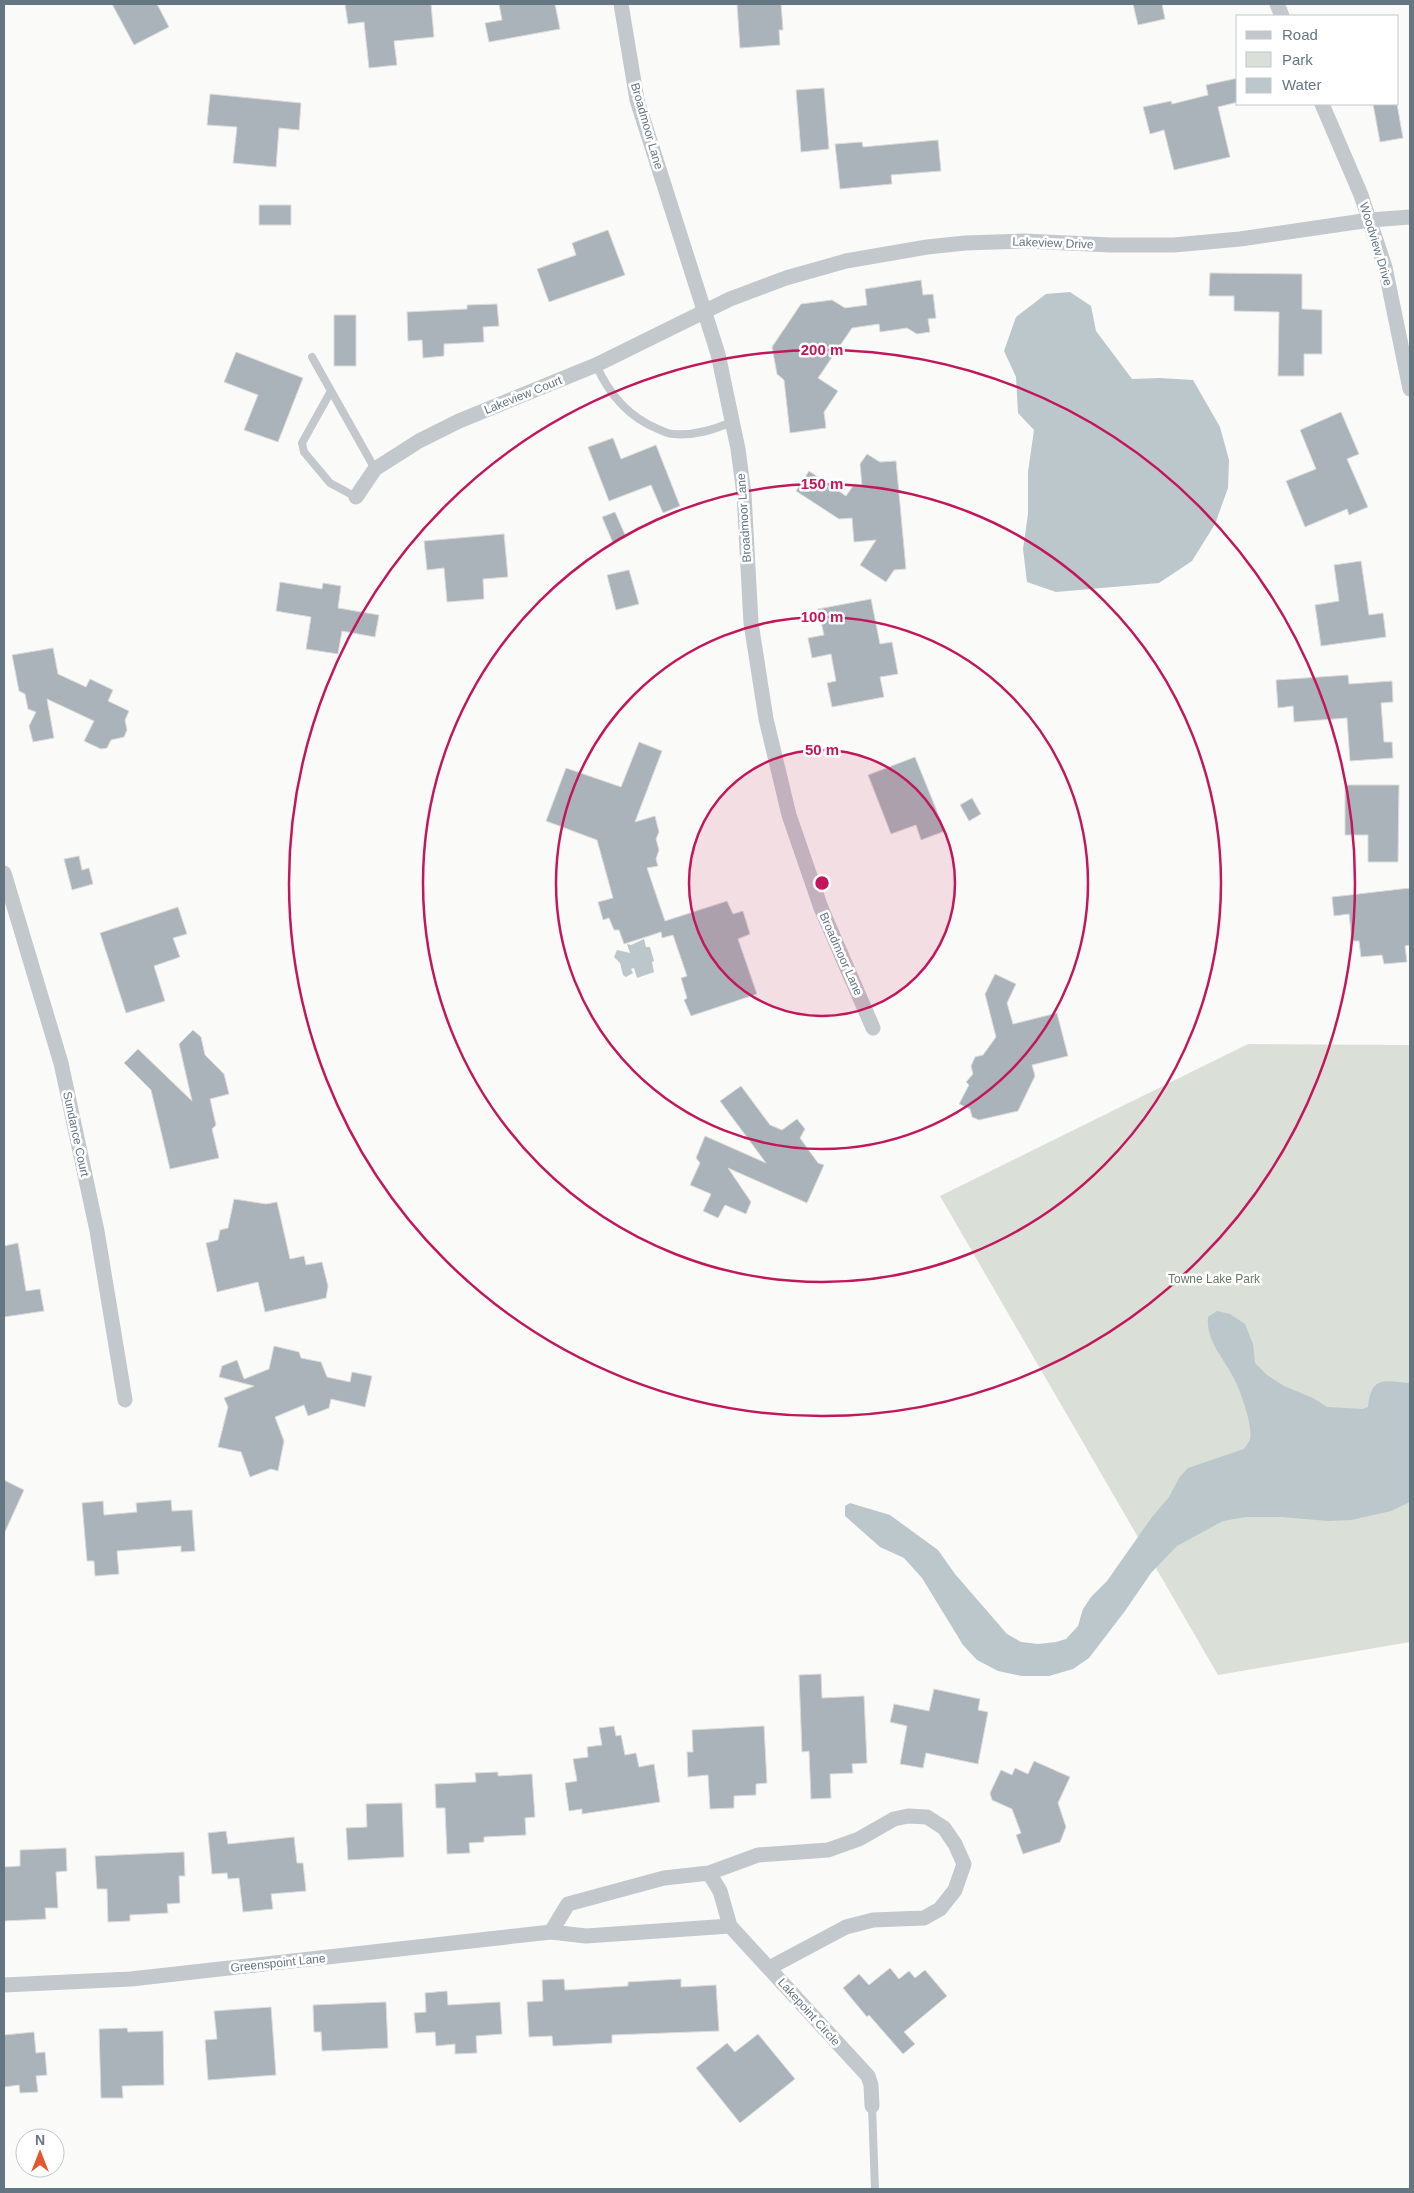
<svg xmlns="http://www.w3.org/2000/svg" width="1414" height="2193" font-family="Helvetica,sans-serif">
<rect width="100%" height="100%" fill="#fafaf8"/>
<path fill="#dadfd7" d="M1248,1044l162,1v597l-192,33 -278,-479z"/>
<path fill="#bbc7cb" d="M1070,292l21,14 5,25 36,48 28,-1 33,2 27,47 9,33 -1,28 -13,36 -23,37 -33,22 -103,9 -29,-10 -4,-33 5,-35v-42l6,-42 -16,-17 -2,-36 -12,-26 12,-34 30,-23z
M644,939l2,8h4l4,14 -2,1 2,10 -17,6 -3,-10 -3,1 2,4 -7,4 -3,-2 -3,-12 -6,-6 3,-7 13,3 -3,-9 4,1z
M1217,1311l13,3 15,10 8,20 2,19 12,12 17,11 29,12 14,9 36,2 5,-2c3,-32 17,-26 42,-24v119l-19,9 -40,9 -23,1 -46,-4h-36l-23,4 -46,25 -26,27 -26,38 -36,47 -16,11 -24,7h-27l-24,-5 -21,-11 -14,-15 -41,-67 -18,-20 -24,-11 -35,-31v-10l5,-3 40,12 48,35 17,24 52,60 14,8 17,2 18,-2 10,-3 12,-13 5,-17 8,-12 16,-16 45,-64 17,-20 10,-19 9,-10 56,-19c2,-3 5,-7 6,-10 3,-15 -11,-53 -19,-66 -10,-18 -25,-34 -23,-56z"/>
<path fill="#aab3b9" stroke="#dcdcda" d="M112,4h45l12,23 -35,18z
M345,4h86l3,33 -40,4 3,24 -28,3 -5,-46 -16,2z
M499,4h56l5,25 -71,13 -4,-19 17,-3z
M737,4h44l2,26h-4l1,15 -40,3z
M1133,4h29l3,15 -27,6z
M1238,78v24l-20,5 12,50 -56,13 -10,-40 -14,4 -7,-27 28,-6 1,3 36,-9 -2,-10z
M824,88l5,61 -28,3 -5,-62z
M210,94l91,9 -2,27 -20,-2 -3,39 -43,-4 4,-36 -30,-2z
M1373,104h24l6,34 -23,4z
M938,140l3,31 -50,4 1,9 -52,5 -5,-45 27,-2 1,5z
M259,205h32v20h-32z
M608,230l17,45 -76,27 -12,-33 39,-14 -4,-12z
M1210,273l92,1v35l20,1v44h-18v22h-26l1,-64 -45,-1v-15h-25z
M921,280l2,15 10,-1 3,24 -8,1 2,13 -13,2 -10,-6 -27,4 -1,-8 -27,4 -34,50 20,13 -14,21 2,16 -36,5 -6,-53 -7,-6 -5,-27 29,-43 31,-4 13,8 22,-3 -2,-16z
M497,304l2,22 -16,1 1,15 -40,2v12l-21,2 -1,-18 -14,1 -1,-29 60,-3v-4z
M334,315h22v51h-22z
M236,352l67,26 -25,64 -34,-12 14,-35 -34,-13z
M1341,412l18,42 -12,5 21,48 -19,8 -2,-6 -42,18 -19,-46 30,-12 -16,-39z
M613,438l8,21 35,-14 24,61 -17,7 -12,-28 -42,16 -21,-54z
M867,454l13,8 16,-1 10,108 -12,1 -8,12 -26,-17 16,-25 -22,2 -2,-24 -13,1 -43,-28 13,-20 37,25 7,-10 9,-1 -2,-21z
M615,512l11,25 -13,6 -11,-26z
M504,534l4,43 -25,2 1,20 -37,3 -3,-34 -17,2 -3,-29z
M1361,561l8,54 14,-2 3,24 -65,9 -6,-41 24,-4 -5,-36z
M629,570l10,34 -23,6 -9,-35z
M280,582l42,7 1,-6 18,3 -3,22 41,7 -4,22 -33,-6 -4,23 -32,-5 5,-32 -35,-6z
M871,599l9,45 12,-2 6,32 -18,3 4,20 -52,10 -5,-24 9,-2 -5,-27 -19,4 -4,-20 16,-3 -6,-26z
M53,648l5,26 28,13 4,-8 23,11 -5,11 21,10 -4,9 2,10 -3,7 -13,3 -4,8 -6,1 -17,-8 10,-20 -47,-22 7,39 -21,4 -4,-16 7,-14 -8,-3 -3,-15 -6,-3 -7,-36z
M1348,675l1,9 43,-3 1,21 -12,1 3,39h8l1,16 -43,3 -3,-43 -53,4 -1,-16 -15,2 -2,-28z
M639,742l23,9 -27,71 20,-6 4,16 -3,7 3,11 -3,9 2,7 -11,2 18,53 62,-20 6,13 10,-3 7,23 -12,5 19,55 -66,22 -7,-16 3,-2 -6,-20 6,-2 -14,-41 -11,3 -1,-6 -37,12 -5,-14h-5l-5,-12 -6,2 -5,-18 15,-4 -16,-58 -51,-19 20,-53 55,19z
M915,757l30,74 -24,9 -5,-15 -25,9 -23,-59z
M1345,785h54l-1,77h-30v-27h-23z
M972,798l9,16 -12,7 -9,-16z
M79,856l3,14 7,-2 4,16 -21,6 -8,-31z
M1410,888v57l-5,1 2,16 -23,2 -2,-9 -21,2 -2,-16h-7l-3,-27 -15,2 -2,-19z
M178,907l9,27 -14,4 7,19 -26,9 11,35 -39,12 -26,-80z
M995,974l21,10 -9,19 6,21 44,-11 11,43 -36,9 3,11 -17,35 -39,9 -7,-3 -2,-8 -11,-5 10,-19 -3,-3 7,-8 -2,-8 4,-9 8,-2 13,-18 -11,-43z
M193,1030l8,7 4,18 19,19 5,20 -19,5 6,26 -4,4 7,29 -49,11 -19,-79 -27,-27 14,-14 54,52 -13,-57z
M741,1086l29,39 12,5 15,-11 8,10 -5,9 18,25 6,2 -17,38 -79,-35 23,34 -5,12 -21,-9 -7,13 -15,-7 8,-17 -21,-9 10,-22 -4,-5 9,-22 61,27 -46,-62z
M234,1199l32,5 11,-2 13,57 14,-3 2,9 16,-3 6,24 -2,12 -61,14 -7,-30 -41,10 -11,-49 12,-3 2,-10 8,-2z
M18,1243l8,48 14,-2 4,22 -40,6v-71z
M274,1346l25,6 2,6 20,4 6,15 23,5 2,-10 20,4 -7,31 -34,-8 -2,9 -21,8 -4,-11 -29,12 9,24 -6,30 -7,-2 -21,8 -9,-25 -23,-5 10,-40 -4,-9 30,-12 -35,-9 3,-11 15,-6 7,19 25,-10z
M4,1480l20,10 -20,44z
M171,1500l1,11 20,-1 3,41 -14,1v-6l-64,5 2,23 -24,2 -1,-15h-7l-5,-58 21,-2 1,14 33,-3 -1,-9z
M821,1674l1,24 42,-2 3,67 -15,1 1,9 -23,1 1,24 -20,1 -2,-48 -7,1 -3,-77z
M934,1689l46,10 -2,11 10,2 -10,52 -52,-11 -3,15 -23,-4 7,-38 -17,-4 4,-18 35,7z
M614,1726l2,10 5,-1 4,20 11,-2 3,14 15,-3 6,38 -78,12v-5l-13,2 -4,-28 12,-2 -4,-22 15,-2 -1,-10 15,-2 -3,-17z
M764,1726l3,57 -11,1v11l-22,1v12l-24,1 -2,-34 -20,2 -1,-25h6l-1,-22z
M1034,1761l36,16 -12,26 8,24 -6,15 -37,12 -7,-19 5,-2 -9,-24 -20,-9 -2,-7 11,-23 11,5 3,-7 13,6z
M498,1772v4l34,-2 3,43 -10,1 1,17 -42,2v5l-15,1 1,10 -23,1 -2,-46h-9l-1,-24 41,-2 -1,-9z
M402,1803l2,54 -56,3 -2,-32 21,-1 -1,-23z
M226,1831l2,13 66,-7 3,26h6l3,28 -35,3 2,15 -30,3 -4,-34 -11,1 -1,-6 -15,1 -4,-41z
M66,1848l1,23 -11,1 2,36h-13l1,11 -42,2v-54l16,-1v-16z
M184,1852l1,24h-6l1,27 -13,1 1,9 -38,2v6l-22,1 -1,-33h-10l-2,-33z
M890,1968l9,11 10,-8 6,7 10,-8 22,26 -43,36 11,12 -12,10 -34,-39 -2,2 -24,-29 16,-14 10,11z
M564,1979l1,11 63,-4v-4l53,-3v8l35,-2 3,46 -107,4v8l-59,3 -1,-10 -23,1 -2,-35 16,-1 -1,-21z
M447,1991l1,14 52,-3 2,32 -26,2 1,17 -22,1v-10l-19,2 -1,-14 -19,1 -2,-20 12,-1 -1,-19z
M386,2002l2,46 -66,3 -1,-19h-7l-1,-27z
M271,2007l5,68 -68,5 -3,-40 12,-1 -3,-28z
M127,2028l1,4 35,-1 1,54 -42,1 1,12h-22l-2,-69z
M34,2032l2,21 9,-1 2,23 -11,1 2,16 -18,1 -1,-8 -15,2v-52z
M758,2034l37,45 -55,44 -44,-55 31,-25 8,9z"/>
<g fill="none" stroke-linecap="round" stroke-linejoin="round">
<path stroke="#c3c8cc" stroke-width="8" d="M312,357l63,112
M596,365c13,29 32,52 62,64 5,2 10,5 15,5 21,2 40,-4 59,-12
M331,391l-29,52 2,9 26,31 26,14
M872,2106l3,83"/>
<path stroke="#c3c8cc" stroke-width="15" d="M621,4l16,96 81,254 20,95 6,45 7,129 15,96 23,96 32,93 52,120
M1277,4l5,12
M1322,104l39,91 24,72 25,122
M356,497l19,-28 44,-28 40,-20 137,-56 134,-66 56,-21 60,-17 81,-14 38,-4 59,-2 87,4h63l66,-6 130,-19 40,-3
M4,873l57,190 36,168 28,169
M709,1873l11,18 10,35 138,150 3,9 1,21
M551,1932l17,-28 96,-26 45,-5 49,-18 70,-5 31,-11 35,-20 14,-3 19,1 17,11 11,16 9,20 -9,26 -15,19 -16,9 -51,2 -27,7 -77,41
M4,1985l127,-6 420,-47 35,4 144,-10"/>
</g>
<circle cx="822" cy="883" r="133" fill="#c2185b" fill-opacity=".12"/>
<g fill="none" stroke="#c2185b" stroke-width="2.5">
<circle cx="822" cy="883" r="133"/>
<circle cx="822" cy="883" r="266"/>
<circle cx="822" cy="883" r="399"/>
<circle cx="822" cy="883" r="533"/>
</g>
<g text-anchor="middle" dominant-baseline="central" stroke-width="5" stroke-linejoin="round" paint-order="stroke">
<g font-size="12" fill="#657683" stroke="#fff">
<text transform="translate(647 126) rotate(74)">Broadmoor Lane</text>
<text transform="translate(1053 243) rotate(2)">Lakeview Drive</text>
<text transform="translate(1376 244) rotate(73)">Woodview Drive</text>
<text transform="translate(523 395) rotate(-22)">Lakeview Court</text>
<text transform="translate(744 518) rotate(-94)">Broadmoor Lane</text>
<text transform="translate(841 954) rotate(66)">Broadmoor Lane</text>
<text transform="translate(76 1134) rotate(78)">Sundance Court</text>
<text transform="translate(278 1963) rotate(-6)">Greenspoint Lane</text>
<text transform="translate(809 2012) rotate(48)">Lakepoint Circle</text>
</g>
<g font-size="12" fill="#687a64" stroke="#fff">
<text x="1214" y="1279">Towne Lake Park</text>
</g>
</g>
<circle cx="822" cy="883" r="8" fill="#c2185b" stroke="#fff" stroke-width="2.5"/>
<g font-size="15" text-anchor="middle" font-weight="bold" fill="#c2185b" stroke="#fff" stroke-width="5" stroke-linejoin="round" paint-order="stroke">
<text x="822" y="355">200 m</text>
<text x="822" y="489">150 m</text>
<text x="822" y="622">100 m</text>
<text x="822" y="755">50 m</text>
</g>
<rect width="1414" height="2193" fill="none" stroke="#657683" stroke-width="10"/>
<rect x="1236" y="15" width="162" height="90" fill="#ffffff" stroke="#c1c8cd"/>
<rect x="1246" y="31" width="25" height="8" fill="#c3c8cc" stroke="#c1c8cd"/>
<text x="1282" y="40" font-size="15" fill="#657683">Road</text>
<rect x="1246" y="52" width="25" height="15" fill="#dadfd7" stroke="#c1c8cd"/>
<text x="1282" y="65" font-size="15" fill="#657683">Park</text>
<rect x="1246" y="78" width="25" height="15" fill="#bbc7cb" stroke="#c1c8cd"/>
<text x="1282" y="90" font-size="15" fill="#657683">Water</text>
<g transform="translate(40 2153)"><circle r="24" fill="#ffffff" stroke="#c1c8cd"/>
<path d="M0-4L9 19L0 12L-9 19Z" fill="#e4572e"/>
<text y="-8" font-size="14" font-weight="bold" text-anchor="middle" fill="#657683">N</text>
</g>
</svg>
